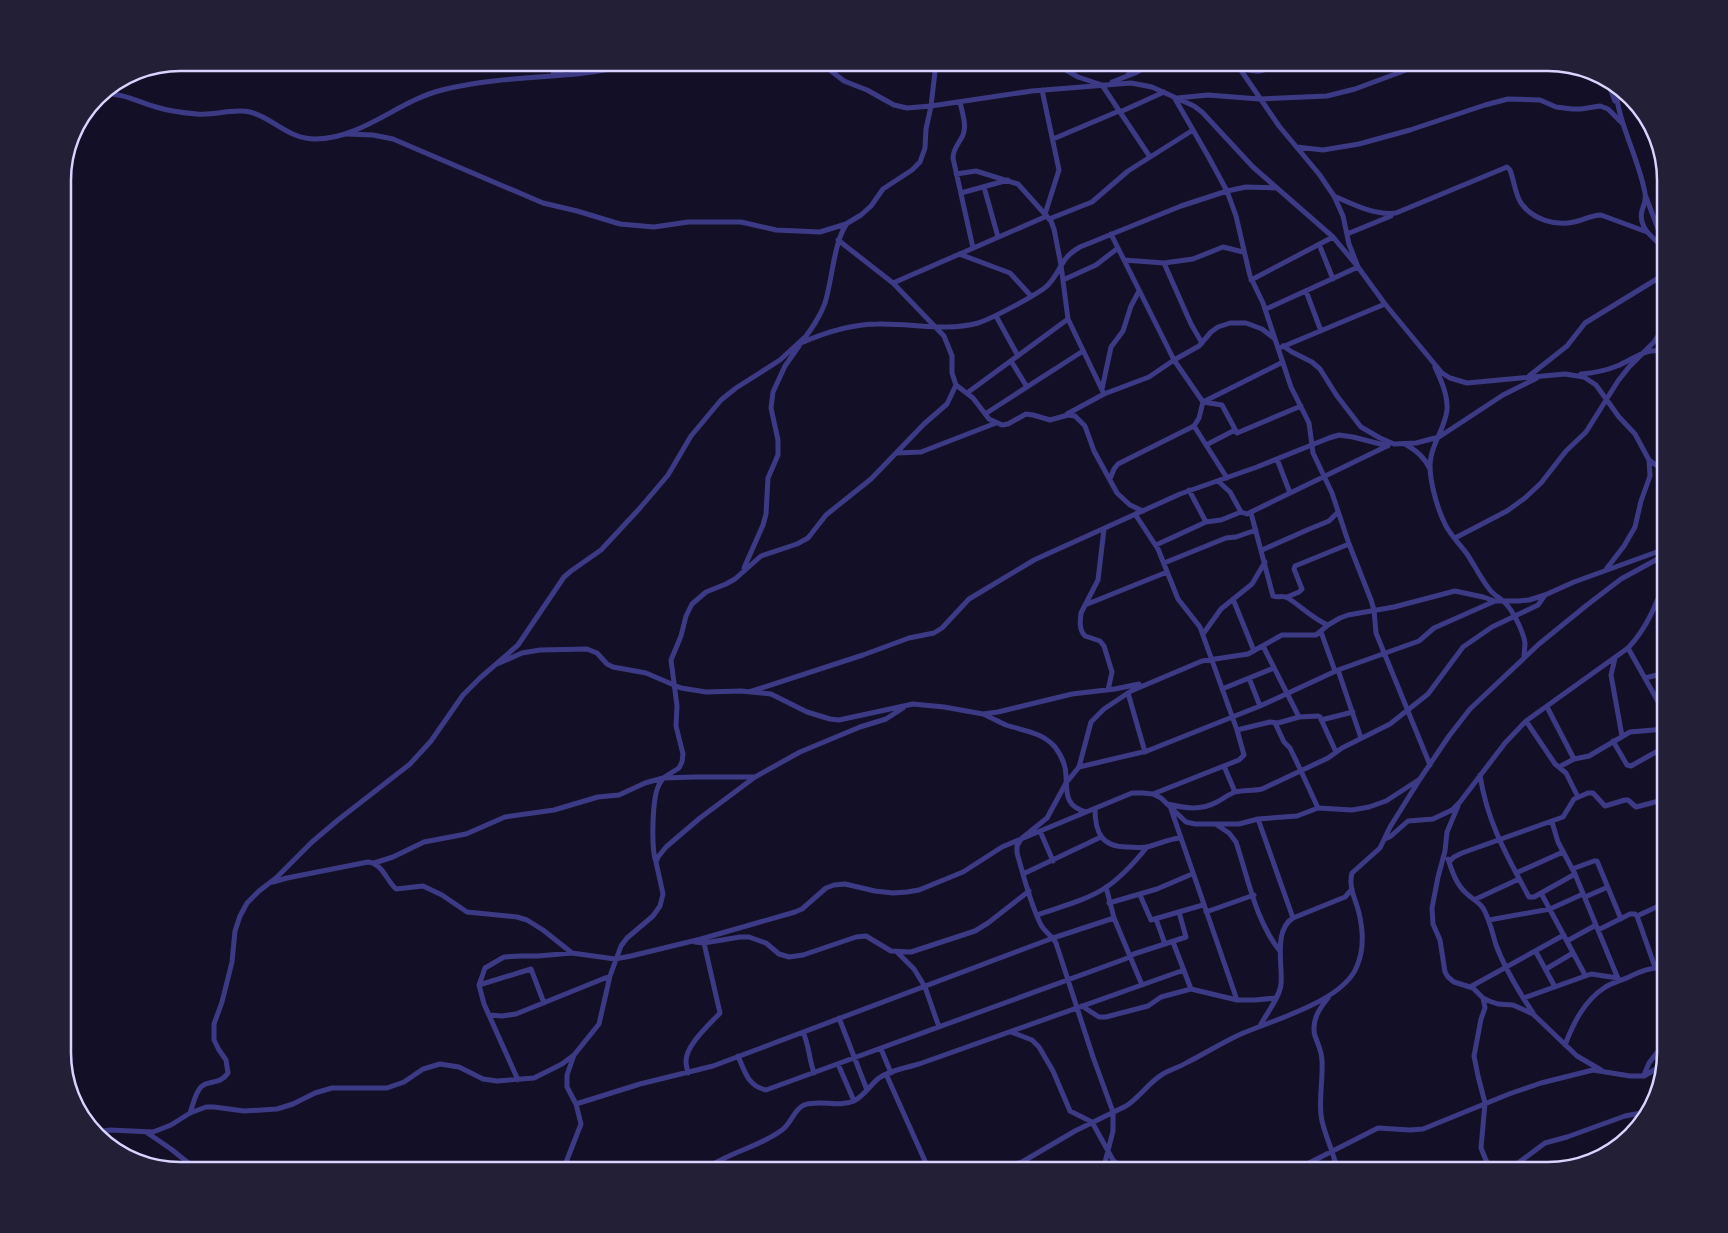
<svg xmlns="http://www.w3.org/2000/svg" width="1728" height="1233" font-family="'Source Sans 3',sans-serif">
<rect width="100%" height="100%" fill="#130f26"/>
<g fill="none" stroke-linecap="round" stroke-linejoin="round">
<path stroke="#3d3a85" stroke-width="5" d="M821,63l23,18 23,9 27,15 13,3 24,-2 101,-15 99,-8 21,4 42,19 8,6 51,55 80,70 25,30 27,37 57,69 8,5 17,5 98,-9 19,3 12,8 23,32 16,17 14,26 7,5 9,4
M1054,63l24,14 24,8 48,72
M1236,63l43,63 40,48 15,22 9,20 6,28 9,23 -92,42
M1240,68c20,5 20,5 38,-5
M553,74l30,-11
M1127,76l10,-13
M1112,82l23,-9 19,-10
M1608,83l7,18
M1615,85c3,39 23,71 30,108 3,12 -9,18 -1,34 4,8 14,15 21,22
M1042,90l17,80 -14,44
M102,93c24,1 33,8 54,14 13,4 28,6 41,7 18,2 36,-6 53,-2 24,6 37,27 66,27 47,-1 82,-38 126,-49 44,-11 90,-12 135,-16 25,-3 50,-8 75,-11
M1174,97l34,59 19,35 9,25 14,60 13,27 28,84 18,36 4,30 19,40 17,51 22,56 3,10 2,23 54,132
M1177,98l31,-3 51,4 68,-3 28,-7 70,-26
M960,102c2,10 7,23 3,33 -4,9 -10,13 -10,23l20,90
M1120,112l44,-20
M346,134l27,1 20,4 150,64 34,8 43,13 34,3 34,-5h53l35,8 44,2 26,-8 15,-9 10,-9 12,-17 29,-19 8,-8 5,-14 1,-19 5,-23 5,-43
M1053,139l66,-28
M1297,147l26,3 36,-6 51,-14 75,-25 23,-6 32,1 16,7 16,2h9l19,-3 8,3 15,15
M956,174l20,-3 42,13 33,37 3,8 7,36 7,54 36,75
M984,187l14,50
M961,193l47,-13
M1334,196c19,8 41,20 62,17l111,-46 3,3c4,10 5,24 11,33 12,17 34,23 53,19 10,-2 17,-7 27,-7l46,17
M1646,197l19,50
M1049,219l43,-17 36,-31 65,-41
M1111,234l63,126 29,42 19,3 15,28 64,-27
M1347,234l44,-18
M838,240l55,43 51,53 8,20v17l4,12 17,13 16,21 13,6 6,-1 18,-10 7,1 17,5 18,-5 7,1 10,10 9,25 23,42 13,12 13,6
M1319,244l14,35
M959,254l51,19 21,23
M1124,260l40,3 29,-4 30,-12 20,5
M1164,263l27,61 11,19
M1063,280l33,-15 22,-17
M1251,280l82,-43
M893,283l154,-67
M1306,291l15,40
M996,316l22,40
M804,339c8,-11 16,-22 21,-36 7,-22 9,-61 21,-78
M801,343c25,-11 50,-19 77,-19 33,-1 68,8 100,-1 13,-4 61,-29 70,-38 14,-15 12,-27 32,-38l101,-41 46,-15 19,-4 30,1
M1283,346l9,6 20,10 8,7 17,27 24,31 19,11 14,6 22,-1 23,-6 64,-42 34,-17
M1282,347l103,-43
M1011,361l16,26
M1435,367c6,13 13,28 12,43 -2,17 -13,31 -16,47 -4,17 6,51 14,67 5,11 15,20 22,30 8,12 14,25 23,36 4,5 10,8 14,12 9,8 19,29 21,41 0,4 -1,10 -1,15
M1581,374c12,-1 24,-3 36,-8 18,-7 27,-19 48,-14
M1529,376l38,-30 18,-23 80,-49
M1102,389l9,-42 12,-16 8,-25 8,-15
M967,393l101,-74
M985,414l98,-63
M1067,414l37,-20 45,-17 25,-17 25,-14 12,-14 7,-5 12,-4h16l16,6 13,10
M1194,426l33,52
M1405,444c12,7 19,13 25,25
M1206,445l29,-15
M896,453l25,-1 75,-29
M1277,459l13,34
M1110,479l4,-10 4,-5 76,-38 5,-8 4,-16 80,-40
M1218,481l12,11 11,20 6,2 140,-68
M1189,490l17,32
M1251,513l22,83c5,2 10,-1 15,2 14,9 25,21 40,27
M1135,514l23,35 20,50 22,28 37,103 7,25 -5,5 -86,34
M1104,529l-6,51 -17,33c-1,8 -2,17 4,23l15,5 4,5 8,26 -4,18
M1455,538l52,-27 18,-13 16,-15 25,-32 20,-19 32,-51 11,-14 25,-25 11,-17
M1156,545l50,-23 15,-2 20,-8
M1262,550l45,-20 22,-9 9,-9
M1164,563l62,-25 10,-1 20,-7
M744,568l19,-43 3,-11 2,-36 10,-23v-15l-7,-32 2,-16 12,-26 14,-20
M1607,568l17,-22 11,-19 6,-26 9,-25 -1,-16
M1287,597l12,-5 3,-3 -8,-20 1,-3 54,-22
M1233,599l21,52
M1085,605l82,-33
M1321,632l14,39
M1203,634l18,-25 31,-25 13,-22
M1263,646l36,71
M1628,648l37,66
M1615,658l-4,17 11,61
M497,664l25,-11 18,-3 47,-1 10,4 10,11 6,3 33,6 35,15 25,4 35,-1 30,3 36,18 23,7 9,1 74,-16 31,3 39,7 15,-2 74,-18 43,-5 24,-5
M1338,670l23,68
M1249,678l11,28
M1645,678l20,-5
M1222,689l52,-21
M749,692l114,-37 46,-17 25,-5 8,-5 27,-29 65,-39 146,-66 77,-27 72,-29 10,-3 14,2 35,9
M1128,693l17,59
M1547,707l27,52
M985,715c7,3 14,7 21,10 18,6 36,7 49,22 6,8 11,18 11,29 1,18 -1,30 20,36
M1321,720l32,-8
M1526,721l29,43 11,9 12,24
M1275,723l9,19 6,6 11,23 17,37
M1237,730l33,-8 8,1 21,-6 19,-1 2,1 16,35
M1613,741l14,24 4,1 34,-19
M1224,766l11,26
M1079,767l68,-16 113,-45 78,-36 81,-29 15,-13 61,-27
M1559,767l15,-8 15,-3 41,-24 35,-3
M1480,775c7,47 27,81 49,122h5l41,-23
M663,778l16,-10 3,-6 1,-8 -7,-28 1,-20 -6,-46 10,-24 5,-20 6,-12 14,-12 20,-8 9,-5 26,-23 36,-12 11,-6 18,-23 45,-36 53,-55 23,-20 9,-19
M664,778l30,-1h59
M1167,804c18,4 33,7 50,-2 6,-3 12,-8 18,-10 8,-2 18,-1 27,-3l66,-31 14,-10 48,-24 38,-30 35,-47 29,-20 46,-22 7,-10
M1458,806l-11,26 -2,19 -7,26 -6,31 1,16 7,16 5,32 3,5 6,5 19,6 10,10 6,3 9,3 15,1 20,9 44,42 24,14
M1095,809c0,24 7,38 32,38 6,0 14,1 20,0 12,-3 21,-8 33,-9
M1171,809l66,191
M1258,819l35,99
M1552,822l6,20 17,32 44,107
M1217,825l12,8 7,9c12,36 20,80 44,109
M1040,831l13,30
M1385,839l6,-3 17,-15 25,-2 19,-9 8,-8 45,-59 21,-22 102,-73c19,-20 28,-43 37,-68
M1448,859c4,12 8,25 18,34 6,6 12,8 17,15 7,12 9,24 13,37 9,24 23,47 37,68
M1449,862l5,-5 8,-4 101,-36 11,-18 14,-6h5l12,13 20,-6h3l8,7 23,-6h6
M374,863l19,-6 31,-15 42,-8 39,-17 49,-7 44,-13 21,-2 26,-12 18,-5c-1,3 -3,4 -4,7 -7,12 -8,64 -3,77
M1572,869l22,-8h3l24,58
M1516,873l47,-21
M1023,874l78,-37
M273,882l14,-4 81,-16c15,2 18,18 28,27l27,-3 19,9 25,17 50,5 10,3 16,10 29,23
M1106,887l8,31 28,67
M1541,893l44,82
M1140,895l11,25 52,-15
M1585,897l23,-10
M1476,899l43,-20
M1109,903l48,-14 35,-15
M1206,912l48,-17
M1037,915c22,-8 48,-14 68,-27 17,-11 30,-26 42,-41
M1637,916l18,51
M1156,919l9,25
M1489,920l61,-11 33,-15
M1598,930l32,-16h5l2,2 28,-13
M1567,941l29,-16
M695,942l9,1 36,-6h9l17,6 13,11 10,3 14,-2 53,-18 10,-1 25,15 20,1 64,-21 13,-8 41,-32
M1173,942l18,47
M897,952l17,17 11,18 14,40
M1536,952l19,35
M1546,969l27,-16
M479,985l52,-16 13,34
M1470,987l94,-52
M1328,998c-9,11 -17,23 -13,38 3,8 7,16 7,25 1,19 -3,36 -1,54 2,18 13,36 16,55
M1483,998l2,10 -4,11 -7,37 4,20 7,27 -4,45 9,22
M1524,998l67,-24 27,4
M1082,1006l17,11h7l42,-11 13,-9 30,-8 46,11h18l21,-2
M489,1015l13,1 14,-2 94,-38
M839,1018l28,72
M1260,1026c6,-12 20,-29 21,-42 2,-18 -8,-54 12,-66l52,-21 7,-8
M803,1032c6,13 6,27 11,41
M1011,1032l21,8 7,7 14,24 17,40 22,11 21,38 11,10
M1565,1045c8,-21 19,-44 39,-57 7,-5 16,-7 25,-11 12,-6 22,-10 36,-9
M881,1049l10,24
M738,1056c7,16 10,30 28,34l359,-131 9,-5 52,-17 -7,-25
M838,1064l16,37
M688,1073c-1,-4 -2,-8 -2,-12 0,-16 24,-37 34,-48l-16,-70
M886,1074l43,96
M1644,1075l5,-12 16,-21
M518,1080l-34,-76 -5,-19 6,-17 19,-11 16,-1h18l34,-3 43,6 16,-3 70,-17 94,-27 7,-3 24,-21 8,-3 11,-1 30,7 18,2 14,-1 12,-2 44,-18 39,-25 19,-8 111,-46h11l10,1 8,4 25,24 9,2h44l19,-5 39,-3 21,-8 34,2 17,-3 17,-6 34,-22
M576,1104l64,-20 73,-18 340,-128 61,-20
M190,1113c3,-8 5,-20 11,-26 8,-8 18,-1 27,-14l-2,-13 -7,-10 -5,-10v-16l8,-22 10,-40 3,-31 5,-15 7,-13 12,-12 17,-13 36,-36 26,-22 72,-56 21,-23 32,-46 17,-17 38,-33 46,-68 7,-6 30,-21 39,-42 28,-33 23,-39 30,-36 15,-12 44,-28 25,-23
M97,1132l13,-2 43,2 18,-7 19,-12 16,-6h8l30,4 33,-2 16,-5 22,-11 17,-5h55l17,-6 19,-13 17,-5 19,3 24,12 14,2 37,-3 28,-14 12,-9
M146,1132l25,17 26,21
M294,1170h11
M563,1170l18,-46 -5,-20 -9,-17v-12l7,-20 25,-31 11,-48 11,-30 6,-8 26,-22 7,-10 3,-12 -7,-32 2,-5 8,-10 34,-29 55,-41 45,-25 60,-25 26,-8 17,-11
M637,1170l52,-1 21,-5
M704,1170c24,-18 54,-22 78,-40 9,-6 12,-21 22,-25 16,-6 34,3 50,-4 10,-5 16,-16 25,-23 11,-8 27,-10 40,-14l265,-94
M960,1170c20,-6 42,-1 62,-8l53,-31 51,-25c14,-9 23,-24 37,-32 8,-5 17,-7 25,-12 18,-9 35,-20 53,-28 32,-14 103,-33 116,-68 7,-16 6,-36 2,-53 -3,-13 -11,-26 -7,-40l28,-25 10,-21 30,-48 29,-43 21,-27 69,-65 48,-39 34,-26 44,-24
M1103,1170l10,-39v-19l-20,-55 -37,-114c-4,-7 -11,-11 -15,-18 -11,-22 -17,-48 -24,-72v-7l4,-7 26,-21 19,-35 13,-16 12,-45 13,-13 27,-18 71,-30 46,-7 34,-19h34l12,-10 12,-7 8,-3 46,-8 61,-16 28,6 12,4h23l11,-1 16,-5 29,-13 91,-33
M1260,1170c14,-6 30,0 45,-5l73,-37 32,2 13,-1 86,-35 32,-11 52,-13 37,6h14l17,-10
M1485,1170l22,-1 11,-6 27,-20 22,-6 58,-21 21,-4"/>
</g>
<path d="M0 0H1728V1233H0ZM180 71H1548A109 109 0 0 1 1657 180V1053A109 109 0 0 1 1548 1162H180A109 109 0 0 1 71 1053V180A109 109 0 0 1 180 71Z" fill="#231f37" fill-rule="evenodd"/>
<path fill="none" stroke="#d9d4ff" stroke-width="2.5" d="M180 71H1548A109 109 0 0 1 1657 180V1053A109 109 0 0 1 1548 1162H180A109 109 0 0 1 71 1053V180A109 109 0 0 1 180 71Z"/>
</svg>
